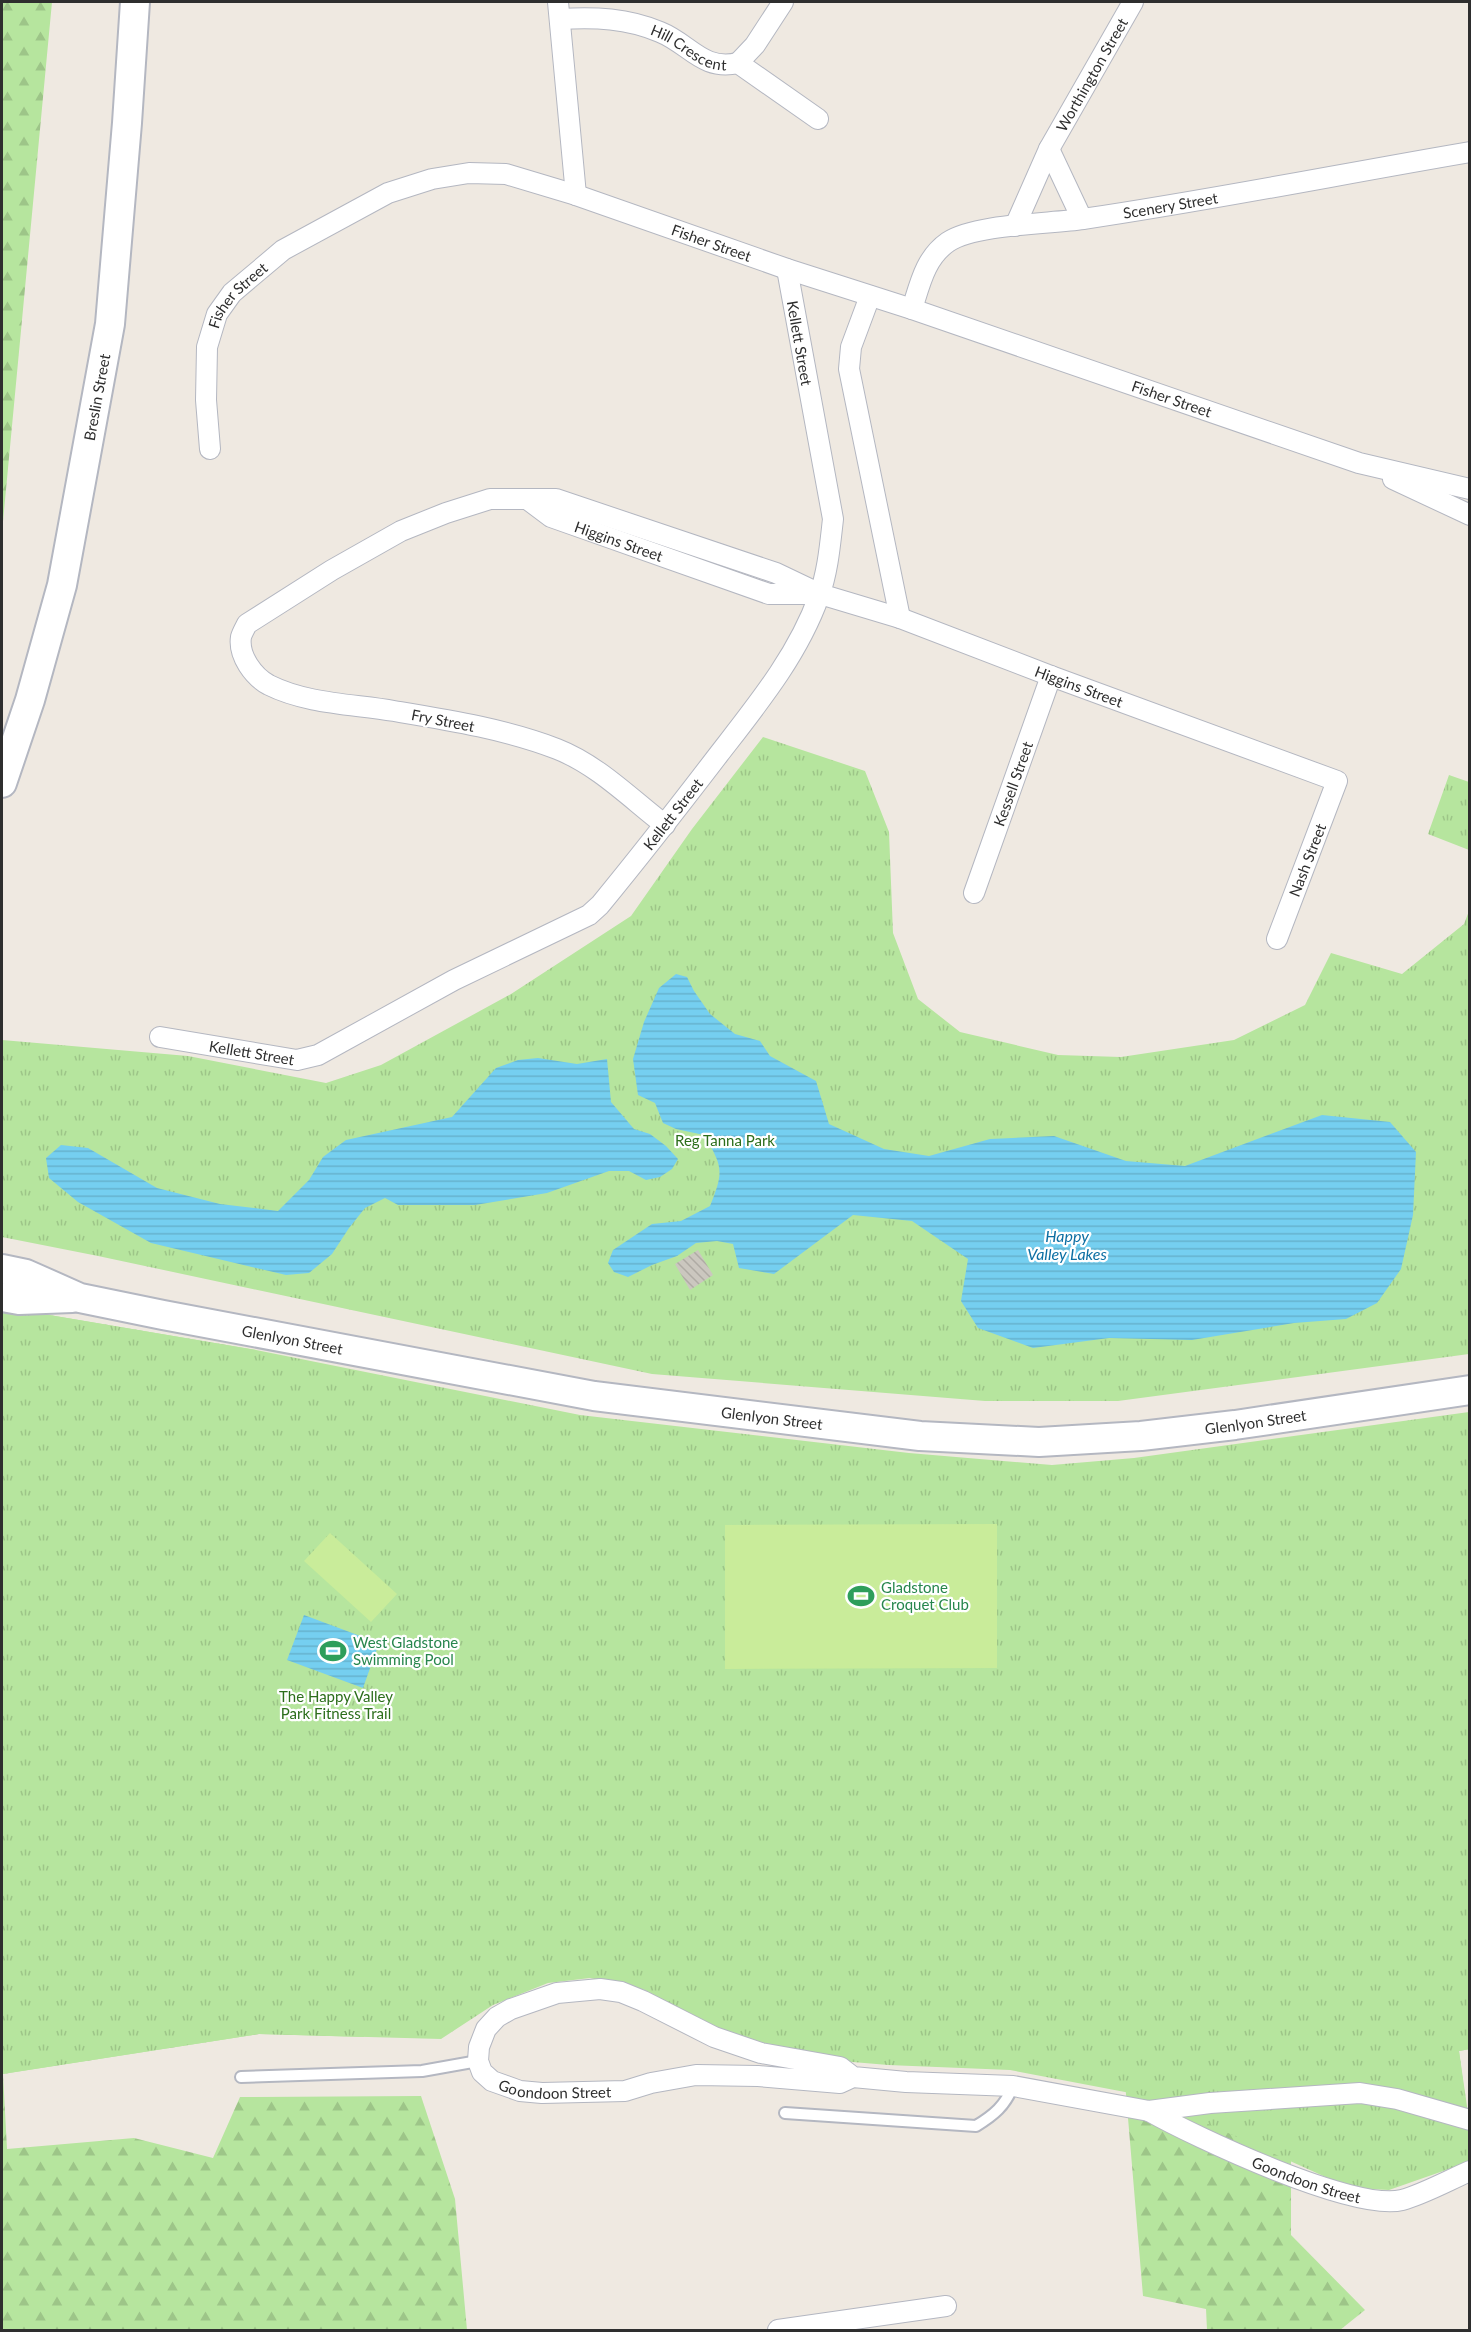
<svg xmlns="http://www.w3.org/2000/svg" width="1471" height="2332" font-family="Lato,sans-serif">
<defs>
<pattern id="forest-firs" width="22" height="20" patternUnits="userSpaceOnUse" patternTransform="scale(1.5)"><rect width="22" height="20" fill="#b6e59e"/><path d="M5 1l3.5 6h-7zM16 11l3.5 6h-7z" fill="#9dc588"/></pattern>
<pattern id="park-tufts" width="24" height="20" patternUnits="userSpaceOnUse" patternTransform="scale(1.5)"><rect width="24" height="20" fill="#b6e59e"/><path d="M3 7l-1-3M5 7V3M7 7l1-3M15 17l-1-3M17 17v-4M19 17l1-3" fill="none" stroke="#9dc588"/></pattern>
<pattern id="water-rules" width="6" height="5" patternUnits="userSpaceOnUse" patternTransform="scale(1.5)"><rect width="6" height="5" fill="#75cff0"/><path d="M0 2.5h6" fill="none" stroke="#66b2ce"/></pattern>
<pattern id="building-back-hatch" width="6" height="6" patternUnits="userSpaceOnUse" patternTransform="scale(1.5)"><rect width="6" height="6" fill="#cbc7bf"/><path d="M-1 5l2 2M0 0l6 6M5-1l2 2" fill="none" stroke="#afaba4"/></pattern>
</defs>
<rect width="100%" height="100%" fill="#efe9e1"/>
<path fill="url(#forest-firs)" d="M2,2h50l-50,530z
M2,1307l254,43 108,687 -105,-3 -256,40 4,75 127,-11 79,20 27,-61 181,-1 34,103 12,131h-465z
M1105,1845l365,204 -11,2 7,54 -175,-27v157l74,75 -25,20h-133l-1,-21 -63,-13z"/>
<path fill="url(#park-tufts)" d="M763,737l102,34 24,61 4,101 25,66 42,33 98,23 63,2 113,-17 71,-35 26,-52 71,21 62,-50 5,-13v443l-351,47h-133l-333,-27 -554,-118 -96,-19v-197l186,16 138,27 55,-18 130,-71 120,-78 61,-87z
M1449,775l20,7v68l-41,-16z
M2,1307l254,43 324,65 329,38 143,12 82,-7 335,-46 1,637 -11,2 10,69v42l-80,28 -39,-2 -204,-92 -136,-26 -122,-5 -59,-5 -115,-30 -37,-19 -32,-21 -55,-12 -42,5 -55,22 -52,34 -182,-5 -257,40z"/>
<path fill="#c9ec9a" d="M997,1524v144l-272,1v-144z
M330,1533l67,61 -26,28 -67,-61z"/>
<path fill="url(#water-rules)" d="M676,974l11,3 7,14 16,23 25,20 25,7 10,15 46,25 13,43 55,25 45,7 61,-17 64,-3 72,25 59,5 137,-51 68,7 26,30 -3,63 -12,54 -24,34 -31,16 -52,4 -102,17 -83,-2 -76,10 -55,-20 -17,-27 7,-42 -56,-38 -59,-6 -79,59 -35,-6 -6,-24 -16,-3 -21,2 -19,13 -25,9 -24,12 -14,-5 -6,-9 5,-13 39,-26 29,-3 29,-15c14,-35 13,-39 -6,-71l-28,-6 -13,-6 -8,-20 -17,-8 -5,-36 11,-37 15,-34z
M538,1058l39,6 30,-5 4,43 23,27 16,5 16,12 12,13 -6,10 -12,8 -14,3 -17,-9h-20l-62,22 -72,12h-77l-13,-7 -20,10 -16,20 -17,26 -23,19 -23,2 -135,-32 -73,-41 -29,-24 -3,-20 15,-13 27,3 69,40 63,16 58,7 31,-31 14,-23 23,-17 106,-23 44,-49 22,-8z
M304,1615l75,28 -16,45 -76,-28z"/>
<path fill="url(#building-back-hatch)" d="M698,1250l15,25 -23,15 -15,-26z"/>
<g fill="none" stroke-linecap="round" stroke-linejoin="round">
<g stroke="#b4b7c1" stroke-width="14">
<path id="lane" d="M241,2077l181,-6 56,-10
M785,2113l191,13c18,-11 29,-20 37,-40"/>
</g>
<g stroke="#b4b7c1" stroke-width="22">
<g id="street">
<path d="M558,2l18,193"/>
<path id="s1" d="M560,19c35,-2 67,-1 100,13 30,12 42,39 78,31l80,56"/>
<path d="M738,63l17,-18 28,-43"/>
<path d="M1049,149l33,70"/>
<path id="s2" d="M1015,226l34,-77 84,-147"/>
<path d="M870,296l-19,51 -2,22 51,249"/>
<path id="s3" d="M912,309c8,-25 13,-51 36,-67 27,-18 100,-18 135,-23 129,-19 258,-45 387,-67"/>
<path id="s4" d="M210,449l-4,-49 1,-53 10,-33 15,-21 51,-43 105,-57 44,-14 37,-6 37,1 70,21 211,74 125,40 447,154 111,26"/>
<path d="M1393,479l77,36"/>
<path id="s5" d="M527,499l24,18 218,77h45"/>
<path id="s6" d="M665,825c-34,-26 -67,-60 -108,-76 -52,-20 -109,-29 -163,-38 -41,-7 -87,-7 -125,-26 -15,-8 -31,-29 -28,-48 1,-4 4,-9 6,-13l85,-54 69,-39 45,-18 44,-14h66l220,74 44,21 80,24 151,58 286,105 -60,158"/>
<path id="s7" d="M974,893l77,-217"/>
<path id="s8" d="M160,1037l137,23 21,-5 136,-75 135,-65 11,-10c41,-50 80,-100 119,-151 38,-49 79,-99 100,-158 9,-25 11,-51 14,-77l-46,-250"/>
<path id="s9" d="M853,2077l-13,-10 -79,-14 -47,-16 -71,-36 -22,-9 -21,-3 -43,4 -46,16 -14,8 -11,12 -7,18 -1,14 4,11 10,9 28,10 22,2 83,-2 26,-8 45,-8 62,1 82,7 13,-6 53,5 107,4 136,25 61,-8 150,-10 37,6 73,21"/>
<path id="s10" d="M1149,2111c46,26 205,101 253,89 22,-6 47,-20 68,-29"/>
<path d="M778,2330l168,-24"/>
</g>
</g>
<g stroke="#b4b7c1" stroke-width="32">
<g id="secondary">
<path id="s11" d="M2,783l28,-83 32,-115 48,-261 17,-201 8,-121"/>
<path id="s12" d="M2,1269l24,5 54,24 83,17 431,81 326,40 119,6 102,-6 94,-11 235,-35"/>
<path d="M2,1297l17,3 53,-2"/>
</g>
</g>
<use href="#lane" stroke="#fff" stroke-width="10"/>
<use href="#street" stroke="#fff" stroke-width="20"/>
<use href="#secondary" stroke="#fff" stroke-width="28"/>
</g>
<defs>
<g id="stadium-bare" transform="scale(2.07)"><path d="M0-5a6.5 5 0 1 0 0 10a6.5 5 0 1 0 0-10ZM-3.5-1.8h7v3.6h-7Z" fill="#2e9e5b" stroke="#fff" stroke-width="2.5" paint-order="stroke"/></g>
</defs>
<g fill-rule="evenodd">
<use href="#stadium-bare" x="861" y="1596"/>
<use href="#stadium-bare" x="333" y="1651"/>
</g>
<g text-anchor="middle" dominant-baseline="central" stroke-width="4.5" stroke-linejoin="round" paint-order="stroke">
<g font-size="15" fill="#2e2e2e" stroke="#fff">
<text stroke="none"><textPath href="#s1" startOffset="135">Hill Crescent</textPath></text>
<text stroke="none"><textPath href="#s2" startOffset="170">Worthington Street</textPath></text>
<text stroke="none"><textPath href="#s3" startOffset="304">Scenery Street</textPath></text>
<text stroke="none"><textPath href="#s4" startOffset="686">Fisher Street</textPath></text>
<text stroke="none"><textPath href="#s4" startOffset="164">Fisher Street</textPath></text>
<text transform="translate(800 343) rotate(80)">Kellett Street</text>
<text stroke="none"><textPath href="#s11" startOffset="398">Breslin Street</textPath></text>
<text stroke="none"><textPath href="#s4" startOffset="1172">Fisher Street</textPath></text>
<text stroke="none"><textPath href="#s5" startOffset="102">Higgins Street</textPath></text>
<text stroke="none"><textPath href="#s6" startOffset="1398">Higgins Street</textPath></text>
<text transform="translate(443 720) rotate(11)">Fry Street</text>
<text stroke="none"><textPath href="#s7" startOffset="116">Kessell Street</textPath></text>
<text stroke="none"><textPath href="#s8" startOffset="597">Kellett Street</textPath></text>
<text transform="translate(1307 860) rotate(-69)">Nash Street</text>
<text stroke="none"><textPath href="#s8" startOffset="93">Kellett Street</textPath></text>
<text stroke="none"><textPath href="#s12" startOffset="300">Glenlyon Street</textPath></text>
<text stroke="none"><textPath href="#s12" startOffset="786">Glenlyon Street</textPath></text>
<text stroke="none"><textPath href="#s12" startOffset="1272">Glenlyon Street</textPath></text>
<text stroke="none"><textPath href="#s9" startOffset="518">Goondoon Street</textPath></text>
<text stroke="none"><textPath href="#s10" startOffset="172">Goondoon Street</textPath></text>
</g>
<g font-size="15" fill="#2c6e1b" stroke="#fff">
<text x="725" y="1140">Reg Tanna Park</text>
<text x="336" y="1696">The Happy Valley<tspan x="336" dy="17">Park Fitness Trail</tspan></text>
</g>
<g font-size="15" fill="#27864d" stroke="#fff" text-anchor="start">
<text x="881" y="1587">Gladstone<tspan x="881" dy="17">Croquet Club</tspan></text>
<text x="353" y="1642">West Gladstone<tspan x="353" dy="17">Swimming Pool</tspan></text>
</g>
<g font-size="16" font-style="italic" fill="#0d6fa3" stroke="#fff">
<text x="1067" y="1235">Happy<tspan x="1067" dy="18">Valley Lakes</tspan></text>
</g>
</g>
<rect width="1471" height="2332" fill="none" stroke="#2e2e2e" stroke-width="6"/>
</svg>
